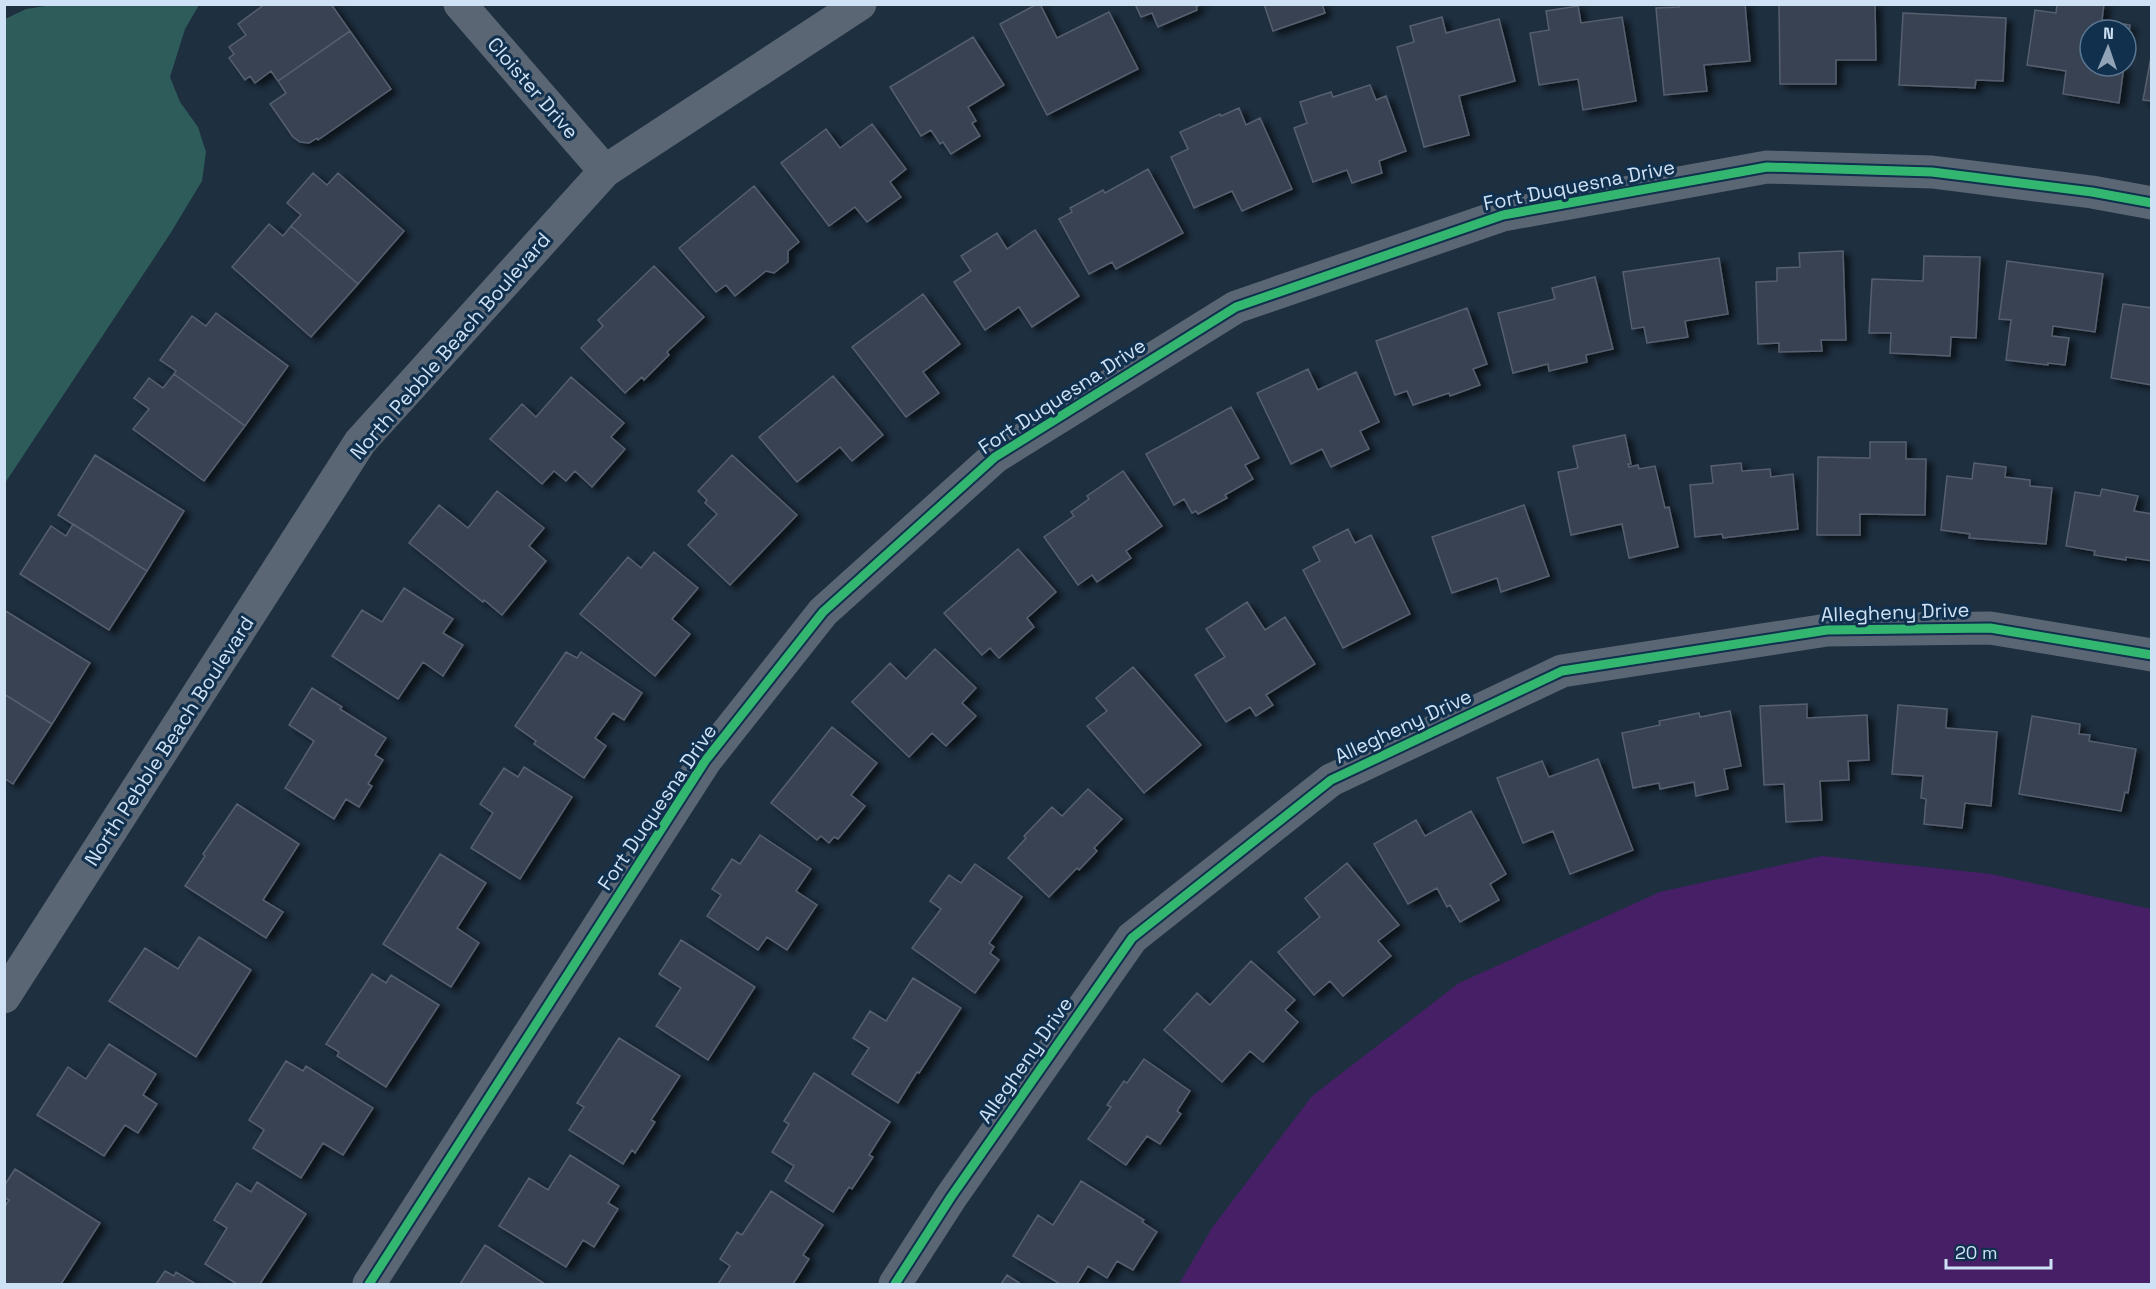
<svg xmlns="http://www.w3.org/2000/svg" width="2156" height="1289" font-family="'Space Grotesk',sans-serif">
<defs>
<filter id="shadow"><feDropShadow dx="6" dy="4" stdDeviation="3" flood-color="#0009"/></filter>
</defs>
<rect width="100%" height="100%" fill="#1e2f40"/>
<path fill="#471f66" d="M1822,856l169,18 160,35v375h-972l33,-56 100,-132 147,-113 201,-91z"/>
<path fill="#2d5c5a" d="M52,5h147l-14,24 -15,48 10,25 18,25 8,25 -4,29 -32,53 -165,249v-464l21,-10z"/>
<path fill="#394352" stroke="#555f6f" stroke-width="1.5" filter="url(#shadow)" d="M265,4h66l19,27 -72,50 -7,-10 -16,12 -5,-7 -5,4 -16,-22 5,-4 -5,-7 17,-12 -8,-11z
M1037,4h3l17,34 52,-26 29,57 -91,46 -47,-91z
M1135,4h66l-5,3 1,3 -39,17 -6,-14 -11,4z
M1264,4h58l3,9 -52,18z
M1679,4h66l5,57 -46,4 3,26 -43,4 -8,-87 23,-1z
M1811,4h64l1,56h-40v24h-56l-1,-79z
M2057,4h47l-2,16 28,5 -4,28v-23h-36v36h34l-5,37 -56,-9 3,-23 -39,-6 8,-55 21,3z
M1578,6l3,17 41,-6 14,84 -53,9 -5,-31 -39,6 -9,-52 19,-3 -3,-19z
M1903,13l103,5 -3,63 -27,-1 -1,8 -76,-3z
M1442,17l4,16 53,-14 16,62 -56,15 10,39 -45,12 -27,-100 17,-5 -4,-16z
M350,31l41,58 -73,51 -1,-2 -8,5 -9,-1 -7,-5 -23,-33 16,-11 -8,-12z
M973,37l31,48 -36,22 8,14 -4,2 8,13 -29,18 -8,-12 -3,2 -9,-14 -10,6 -31,-49z
M2152,52v49l-9,-1z
M1370,85l6,15 10,-4 20,55 -27,10 3,12 -30,10 -5,-13 -34,12 -19,-54 13,-5 -7,-21 31,-10 2,5z
M1239,108l7,17 14,-7 32,71 -50,22 -10,-20 -38,17 -23,-51 17,-8 -8,-17 40,-18 1,2z
M872,124l34,45 -16,13 11,15 -34,25 -12,-15 -26,19 -48,-63 45,-34 14,19z
M1148,169l35,64 -67,36 -4,-7 -23,12 -30,-55 13,-7 -2,-4 33,-18 2,3z
M313,173l14,12 11,-12 66,58 -46,53 -67,-58 10,-11 -14,-12z
M754,186l45,56 -11,9v11l-14,11 -8,-2 -31,25 -9,-11 -10,7 -37,-44z
M269,224l14,12 8,-10 67,58 -47,53 -79,-70z
M1035,230l44,66 -47,31 -13,-20 -34,23 -31,-48 17,-11 -10,-15 36,-23 10,16z
M1843,251l3,89h-25l1,11 -43,1v-9l-21,1 -2,-62 21,-1v-13l23,-1 -1,-14z
M1924,256l56,1 -4,81 -25,-1 -1,19 -60,-3 1,-20h-22l3,-54 51,2z
M1719,258l9,56 -43,7 3,16 -41,6 -3,-16 -12,2 -9,-57z
M2007,261l96,13 -8,58 -42,-6 -1,10 17,2 -4,27 -17,-2v2l-42,-5 5,-40 -12,-1z
M654,266l50,51 -37,35 2,3 -25,25 -2,-3 -17,16 -44,-45 22,-22 -5,-6z
M1595,277l18,72 -27,6 1,7 -38,9 -1,-7 -35,9 -15,-60 57,-14 -3,-11z
M923,294l37,50 -37,28 16,21 -33,24 -54,-70z
M2123,304l29,4v77l-41,-7z
M1467,308l20,56 -14,5 7,16 -30,11 -1,-3 -36,12 -6,-14 -12,4 -19,-54z
M216,313l72,53 -43,60 -71,-52 2,-3 -16,-11 32,-44 14,10z
M1308,369l10,21 38,-18 23,50 -19,9 9,18 -38,18 -9,-18 -31,15 -34,-71z
M174,374l71,52 -41,55 -71,-52 16,-20 -15,-11 15,-20 14,10z
M833,376l50,59 -31,26 -12,-14 -43,35 -38,-45z
M571,377l53,46 -13,14 14,12 -33,38 -17,-16 -9,10 -12,-10 -12,13 -52,-45 32,-35 14,13z
M1231,407l28,51 -14,7 8,14 -28,16 2,3 -29,16 -2,-3 -4,2 -8,-14 -10,6 -28,-51z
M1625,435l6,29h-3l1,3 9,-2 1,4 16,-3 10,42 4,-1 9,40 -49,11 -7,-34 -51,11 -13,-63 20,-4 -5,-22z
M1870,442h36v17h20l-1,56 -65,-1v21h-43l1,-78 52,1z
M95,455l89,56 -37,60 -89,-56z
M732,455l65,60 -67,70 -42,-40 29,-31 -12,-11 2,-3 -9,-9z
M1741,463l1,8 28,-2 1,8 22,-3 5,55 -75,9 -1,-4 -27,3 -5,-52 23,-2 -2,-17z
M1974,463l32,4 -1,10 25,3v6l22,2 -6,56 -77,-6 1,-4 -29,-4 6,-54 25,3z
M1123,471l39,55 -36,25 5,7 -34,24 -5,-7 -14,10 -34,-48 30,-21 -3,-4 18,-13 -2,-3z
M2102,489l36,7 -4,15 18,3v47l-26,-4v3l-32,-5 1,-4 -29,-5 9,-54 25,4z
M497,491l47,37 -15,18 17,15 -44,54 -18,-15 -1,2 -74,-59 30,-38 29,23z
M1524,505l25,71 -48,16 -4,-14 -45,15 -20,-56z
M73,524l74,47 -38,59 -89,-56 31,-48 15,10z
M1348,529l7,14 16,-8 39,79 -67,34 -40,-78 17,-9 -7,-14z
M1018,549l38,43 -29,26 7,9 -35,31 -9,-10 -8,7 -38,-42z
M654,552l44,36 -26,31 18,15 -35,42 -75,-62 48,-57 13,11z
M404,588l49,31 -10,14 20,12 -20,31 -20,-14 -25,37 -66,-43 30,-46 20,12z
M1247,602l18,28 20,-13 30,47 -49,31 7,10 -17,11 -6,-9 -24,15 -31,-47 30,-18 -19,-28z
M4,610l86,53 -38,61 -48,-30z
M935,649l41,39 -14,15 14,13 -30,30 -14,-13 -23,24 -57,-55 38,-39 16,16z
M566,652l11,6 4,-6 61,41 -18,27 -11,-7 -18,25 11,8 -22,32 -50,-34 2,-3 -21,-15z
M1133,667l68,78 -57,48 -57,-67 20,-15 -11,-13z
M312,688l30,19 -2,2 46,29 -11,17 8,5 -15,24 4,2 -13,21 -13,-8 -12,20 -49,-31 29,-47 -25,-16z
M4,694l48,30 -39,60 -9,-6z
M1807,704v14l60,-3 2,45 -21,1 1,19 -29,1 2,39 -36,2 -2,-38 -20,1 -4,-79z
M1898,705l49,4 -1,19 51,4 -6,74 -26,-3 -3,25 -38,-4 2,-25 -5,-1 2,-22 -31,-2z
M1730,711l11,55 -17,3 4,20 -32,7 -2,-14 -34,7 -1,-6 -26,5 -11,-55 38,-8 -1,-4 40,-8 1,4z
M2032,716l48,8 -1,10 11,1 -1,6 47,8 -8,44 -3,-1 -4,19 -102,-17z
M832,727l45,36 -26,32 14,11 -27,33 -4,-2 -5,6 -8,-7 -4,4 -46,-37z
M1598,759l35,91 -63,24 -17,-43 -30,12 -26,-65 45,-17 7,16z
M524,767l48,30 -52,82 -49,-31 22,-35 -13,-9 24,-36 14,9z
M1088,789l34,30 -28,29 3,3 -18,19 -2,-2 -28,29 -41,-39 18,-20 -2,-2 28,-29 10,9z
M237,804l62,40 -36,56 20,12 -17,26 -81,-52 20,-30 -2,-2z
M1471,811l35,63 -16,10 9,16 -39,22 -10,-17 -3,2 -10,-19 -29,16 -34,-60 42,-24 9,16z
M760,835l51,34 -15,22 21,14 -30,45 -20,-13 -9,13 -51,-34 14,-21 -9,-6 20,-30 8,5z
M440,854l46,29 -29,45 22,15 -28,44 -68,-43z
M1347,863l52,62 -21,16 13,15 -48,40 -13,-15 -16,14 -36,-43 42,-35 -15,-19z
M975,864l47,33 -33,46 5,4 -4,6 9,7 -24,33 -63,-45 29,-39 -11,-8 19,-26 12,8z
M199,937l52,33 -55,87 -87,-56 36,-53 33,21z
M681,940l74,47 -47,73 -52,-34 25,-38 -22,-14z
M1251,961l44,39 -10,10 13,12 -35,40 -13,-11 -28,31 -58,-52 33,-37 13,12z
M372,974l14,9 5,-8 48,30 -53,82 -49,-31 2,-4 -13,-8z
M913,978l48,30 -42,65 -2,-1 -19,31 -46,-29 17,-26 -16,-10 17,-27 16,10z
M619,1038l61,38 -29,44 4,2 -20,31 -3,-3 -9,14 -54,-34 15,-23 -7,-4z
M109,1044l47,30 -13,21 14,9 -19,29 -13,-8 -21,31 -67,-41 31,-48 18,12z
M1144,1059l46,32 -13,20 4,3 -21,30 -13,-8 -21,29 -38,-26 23,-32 -4,-2 17,-24 3,2z
M286,1061l17,10 3,-5 67,42 -30,47 -20,-12 -22,35 -48,-30 11,-18 -15,-10z
M814,1073l76,49 -21,33 4,2 -21,32 -3,-2 -16,25 -48,-31 9,-15 -22,-14 17,-28 -5,-3z
M570,1155l49,31 -11,17 10,6 -24,38 -11,-7 -17,27 -67,-41 30,-48 19,12z
M15,1169l85,54 -39,61h-57v-76l5,-8 -5,-3v-11z
M1081,1181l63,39 -2,2 15,10 -24,38 -16,-9 -10,17 -19,-12 -11,18h-17l-47,-28 25,-41 15,10z
M257,1182l49,32 -46,70h-23l-32,-20 22,-36 -13,-8 23,-37 14,9z
M771,1191l52,34 -20,30 6,4 -16,25h-75l12,-18 -10,-7 17,-27 5,3z
M485,1245l60,39h-85z
M165,1271l9,5 2,-4 20,12h-40z
M1007,1275l14,9h-20z"/>
<g fill="none" stroke-linecap="round" stroke-linejoin="round">
<path stroke="#5a6673" stroke-width="33" d="M460,4l145,167
M369,1284l336,-523 118,-149 172,-155 241,-150 267,-92 264,-48 165,5 160,20 60,11
M895,1284l56,-87 181,-259 199,-158 231,-109 265,-41 163,-2 162,27"/>
<path stroke="#5a6673" stroke-width="33" d="M4,997l356,-555 245,-271 255,-167"/>
<g stroke="#10304e" stroke-width="13">
<path id="cycleway" d="M369,1284l336,-523 118,-149 172,-155 241,-150 267,-92 264,-48 165,5 160,20 60,11
M895,1284l56,-87 181,-259 199,-158 231,-109 265,-41 163,-2 162,27"/>
</g>
<use href="#cycleway" stroke="#33b770" stroke-width="9"/>
</g>
<g text-anchor="middle" dominant-baseline="central" stroke-width="6" stroke-linejoin="round" paint-order="stroke">
<g font-size="20" fill="#cfe2f5" stroke="#10304e">
<text transform="translate(533 88) rotate(49)">Cloister Drive</text>
<text transform="translate(1579 185) rotate(-11)">Fort Duquesna Drive</text>
<text transform="translate(450 346) rotate(-49)">North Pebble Beach Boulevard</text>
<text transform="translate(1062 396) rotate(-33)">Fort Duquesna Drive</text>
<text transform="translate(1895 612) rotate(-2)">Allegheny Drive</text>
<text transform="translate(1403 726) rotate(-25)">Allegheny Drive</text>
<text transform="translate(169 741) rotate(-57)">North Pebble Beach Boulevard</text>
<text transform="translate(657 807) rotate(-56)">Fort Duquesna Drive</text>
<text transform="translate(1025 1060) rotate(-55)">Allegheny Drive</text>
</g>
</g>
<rect width="2156" height="1289" fill="none" stroke="#cfe2f5" stroke-width="12"/>
<g transform="translate(2108 48) rotate(2)"><circle r="28" fill="#10304e" stroke="#5c7791" stroke-width="1.5"/>
<path d="M0-4.5L10 22L0 15L-10 22Z" fill="#91a3b6"/>
<text y="-9" font-size="16" font-weight="bold" text-anchor="middle" fill="#cfe2f5">N</text>
</g>
<path d="M1946 1259v9h105v-9" fill="none" stroke="#cfe2f5" stroke-width="3"/>
<text x="1955" y="1259" font-size="18" fill="#cfe2f5" stroke="#10304e" stroke-width="4.5" paint-order="stroke">20 m</text>
</svg>
